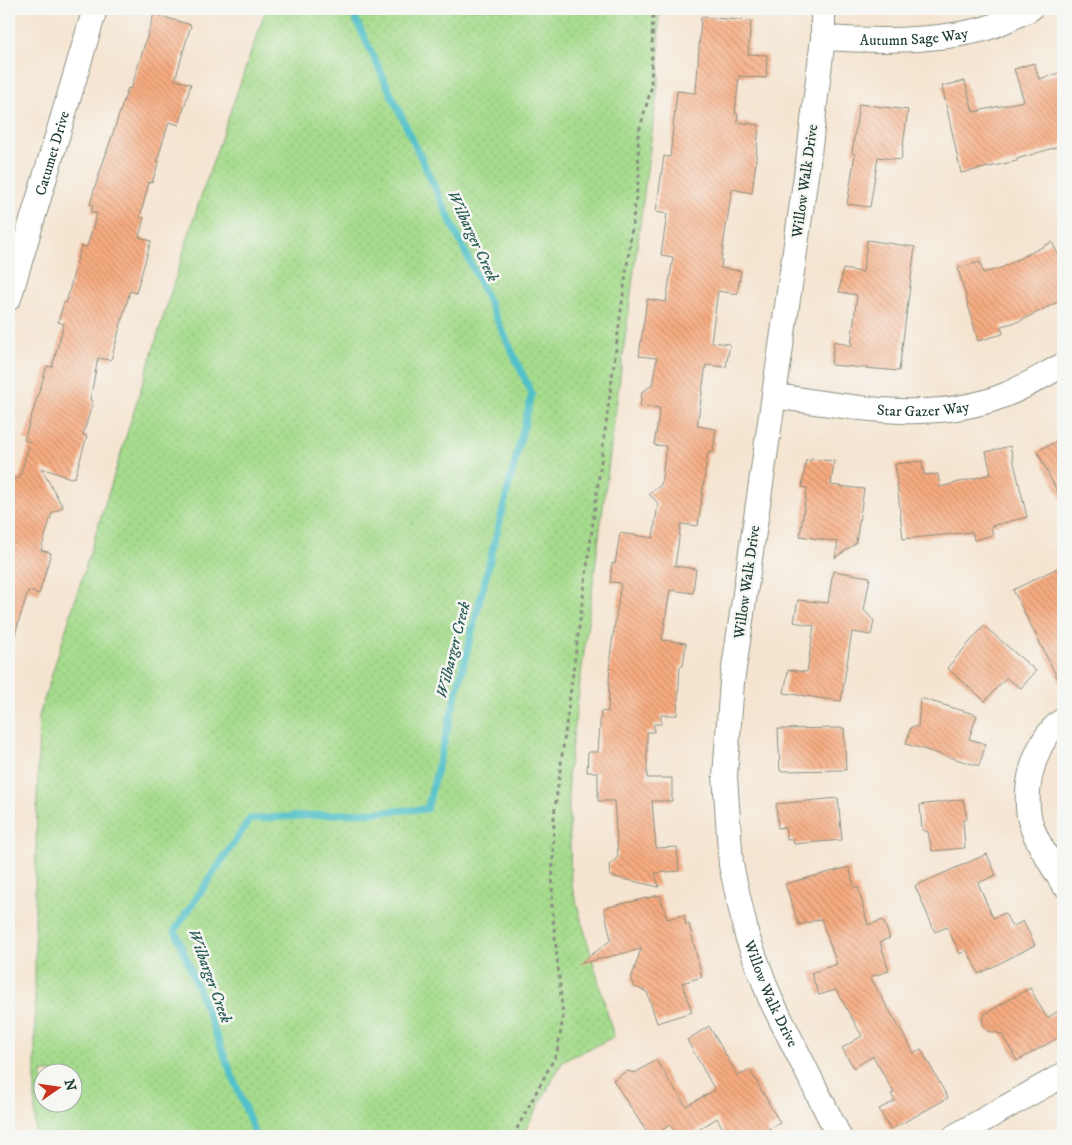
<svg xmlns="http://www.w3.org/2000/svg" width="1072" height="1145" font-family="'IM FELL DW Pica',serif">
<defs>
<pattern id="grass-dots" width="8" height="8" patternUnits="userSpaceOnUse" patternTransform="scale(1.25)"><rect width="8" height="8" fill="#a5db8c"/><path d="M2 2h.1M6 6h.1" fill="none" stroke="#8ebd79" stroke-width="1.8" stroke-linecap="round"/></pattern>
<pattern id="building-back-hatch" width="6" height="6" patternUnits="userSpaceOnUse" patternTransform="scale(1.25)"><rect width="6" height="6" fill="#f8ac81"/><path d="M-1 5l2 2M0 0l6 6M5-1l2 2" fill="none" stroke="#c88d6a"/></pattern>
</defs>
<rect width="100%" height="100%" fill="#f6f6f2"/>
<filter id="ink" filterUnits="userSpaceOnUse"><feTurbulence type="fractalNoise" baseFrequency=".02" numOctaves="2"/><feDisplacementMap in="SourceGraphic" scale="10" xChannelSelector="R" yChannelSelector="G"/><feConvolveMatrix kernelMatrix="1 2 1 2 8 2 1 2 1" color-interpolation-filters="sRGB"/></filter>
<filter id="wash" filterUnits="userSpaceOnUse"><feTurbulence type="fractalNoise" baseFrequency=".0096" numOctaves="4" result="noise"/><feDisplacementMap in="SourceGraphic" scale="20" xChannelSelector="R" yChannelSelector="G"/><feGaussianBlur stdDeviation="1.12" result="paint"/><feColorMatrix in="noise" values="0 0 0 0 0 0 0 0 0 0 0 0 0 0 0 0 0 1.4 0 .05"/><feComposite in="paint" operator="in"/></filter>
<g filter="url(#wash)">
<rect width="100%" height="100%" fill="#f5e4d0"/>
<path fill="url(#grass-dots)" stroke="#628c60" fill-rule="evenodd" d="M266,9h393v70l-91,696 3,108 43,154 -51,24 -41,75h-487v-247l4,-173 161,-517zM42,1072h30v30h-30z"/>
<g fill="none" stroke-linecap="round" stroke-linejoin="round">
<path stroke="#53c1c9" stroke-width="7" d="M256,1136l-81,-206 75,-111 177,-10 105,-415 -181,-385"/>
</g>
<g id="blocks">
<path fill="url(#building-back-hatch)" d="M154,14l37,11 -16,55 16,4 -12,41 -10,-3 -12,39h2l-7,22 -3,-1 -9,35 4,1 -5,19 12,4 -15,52 -6,-2 -19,69 -13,-2 -8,42 3,1 -10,34 4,1 -12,41 -4,1 -30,-10 22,39 -11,6 -11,37 10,3 -12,41 -11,-3 -15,50h-4v-117l7,-24 -7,-4 5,-18 5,1 11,-37 -6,-2 23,-74 5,1 12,-43 -6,-2 6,-20 2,1 15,-57 6,1 10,-34 -6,-1 2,-7 -3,-1 6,-20 32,-96 3,1z
M701,17l50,4 -3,33 19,1 -1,23 -27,-2 -4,38h3l-1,8 22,3 -4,44 -3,24 -20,-4 -11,71h1l-1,8 20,3 -4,23 -19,-3 -7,51 19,2 -4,23 -20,-2 -9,61 19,3 -3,24 -5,-1 -10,74 -17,-2 -6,42 21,3 -3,24 -23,-3 -8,50 24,3 -3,23h-3l-3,49h-16v9h-7v8h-7v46h25v23h-20l4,47 21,-1 2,24 -24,2 4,14 -49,-11 -1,-11 9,-8 -4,-56h-16v-29h-11l1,-20h10l3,-41 7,1 2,-56 11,-73 -11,-1 2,-19 3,1 5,-31 33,5 5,-35 -9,-9 12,-9 5,-39 -12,-1 6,-37 -20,-2 2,-14 10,-7 5,-27 -18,-2 8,-57 19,3 7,-45 -12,-2 6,-41 -11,-2 8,-56 6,1 7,-66 19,2z
M1034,63l5,16 24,-7v73l-46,14v2l-56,12 -19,-87 23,-5 8,31 51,-11 -10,-32z
M859,104l49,6 -7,50 -23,-3 -8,50 -23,-3 8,-50 -3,-1z
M867,240l48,7 -16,124 -68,-6 3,-24 17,5 6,-51 -18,-3 4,-23 20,3z
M1052,242l11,22v35l-43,22 -19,5 2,8 -25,7 -20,-73 22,-6 3,11 18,-5z
M1063,438v65l-26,-52z
M1010,446l17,71 -36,9 2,9 -19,5 -2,-8 -69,7 -8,-75 27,-3 2,14 14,-1 2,13 51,-13 -5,-22z
M811,459l23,2 -3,24 33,4 -8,54 -21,15 3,-16 -38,-6 7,-48 -5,-1 4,-27 4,1z
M1063,565v124l-50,-99z
M833,571l37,6 -6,33 10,11 -3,14 -19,-3 -11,69 -57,-8 4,-23 19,2 7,-46 -20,-4 4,-22 30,3z
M984,626l52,45 -15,17 -15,-10 -21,23 -38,-33z
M920,698l57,17 -8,24 17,5 -7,22 -73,-22 5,-17h7z
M844,728l2,42 -66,1 -2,-42z
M838,798l4,42 -48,4 -1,-5 -6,1 -2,-13 -7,1 -2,-24z
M963,799l4,20 -4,1 2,28 -33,3 -4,-19 -6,-2 -2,-25z
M987,854l9,21 -18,8 15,35 12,-5 7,14 11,-6 12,24 -56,29 -12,-24 -7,4 -13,-27 -12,5 -20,-46z
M849,867l5,20h4l10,38 15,-5 7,18 -10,4 9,29 -19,6 44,76 7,-4 27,49 -58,32 -11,-21 16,-8 -4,-7 3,-1 -21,-37 -19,12 -12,-20 20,-12 -26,-46 -17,5 -8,-22 26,-9 -16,-45 -22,6 -14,-41z
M660,895l7,24 17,-4 2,10 3,-1 13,53 -20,6 10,29 -35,11 -10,-31 -14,-6 -2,-7 10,-30 -62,15 32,-24 -7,-32z
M1030,988l17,30 16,-10v27l-46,26 -15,-27 -15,-3 -5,-9 3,-8z
M709,1026l29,50 12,-6 30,53 -13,7 3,6h-43l-10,-18 -28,18h-11l-8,-11 -17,11h-4l-36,-56 14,-9 8,2 21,-13 30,46 29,-16 -28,-50z"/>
</g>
</g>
<g filter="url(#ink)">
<use href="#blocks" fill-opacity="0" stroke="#8a9082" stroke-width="1"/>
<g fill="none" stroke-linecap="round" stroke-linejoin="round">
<g stroke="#8a9082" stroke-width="26">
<g id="minor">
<path id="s1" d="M823,9v29l-15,124 -76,520 -7,94 6,89 16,71 23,62 69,138"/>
<path id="s2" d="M823,38c52,3 106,4 157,-8 17,-4 34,-14 50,-21"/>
<path id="s3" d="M9,298l86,-289"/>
<path id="s4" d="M774,396c76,10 157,29 231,-1 20,-8 39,-20 58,-30"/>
<path d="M1063,720c-29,19 -43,74 -31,107 7,20 21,39 31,57"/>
<path d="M955,1136l108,-61"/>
</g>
</g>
<path stroke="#8a9082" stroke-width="3" stroke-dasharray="4 4" stroke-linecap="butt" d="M513,1136l44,-83 6,-36 -11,-111 2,-90 85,-641 -1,-40 13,-46 2,-80"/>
<use href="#minor" stroke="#fff" stroke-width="24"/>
</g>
</g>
<g text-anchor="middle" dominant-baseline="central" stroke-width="5" stroke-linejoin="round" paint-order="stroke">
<g font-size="15" fill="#1f3d34" stroke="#f6f6f2">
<text stroke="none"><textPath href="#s2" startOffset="91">Autumn Sage Way</textPath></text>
<text stroke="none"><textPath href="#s3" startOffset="151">Catumet Drive</textPath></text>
<text transform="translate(805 181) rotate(-82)">Willow Walk Drive</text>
<text stroke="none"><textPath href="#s4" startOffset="150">Star Gazer Way</textPath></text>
<text transform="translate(747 582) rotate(-82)">Willow Walk Drive</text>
<text stroke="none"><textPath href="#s1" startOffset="998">Willow Walk Drive</textPath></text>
</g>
<g font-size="16" font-style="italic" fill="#2c5e59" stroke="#f6f6f2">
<text transform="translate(473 236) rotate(65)">Wilbarger Creek</text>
<text transform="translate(453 650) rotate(-76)">Wilbarger Creek</text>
<text transform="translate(210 976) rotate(70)">Wilbarger Creek</text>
</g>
</g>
<rect width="1072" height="1145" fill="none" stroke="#f6f6f2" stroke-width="30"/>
<g transform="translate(58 1088) rotate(77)"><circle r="24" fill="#f6f6f2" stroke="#a0aca6"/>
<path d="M0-4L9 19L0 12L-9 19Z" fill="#c8321e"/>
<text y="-8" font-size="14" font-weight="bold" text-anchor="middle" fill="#1f3d34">N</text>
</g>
</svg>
